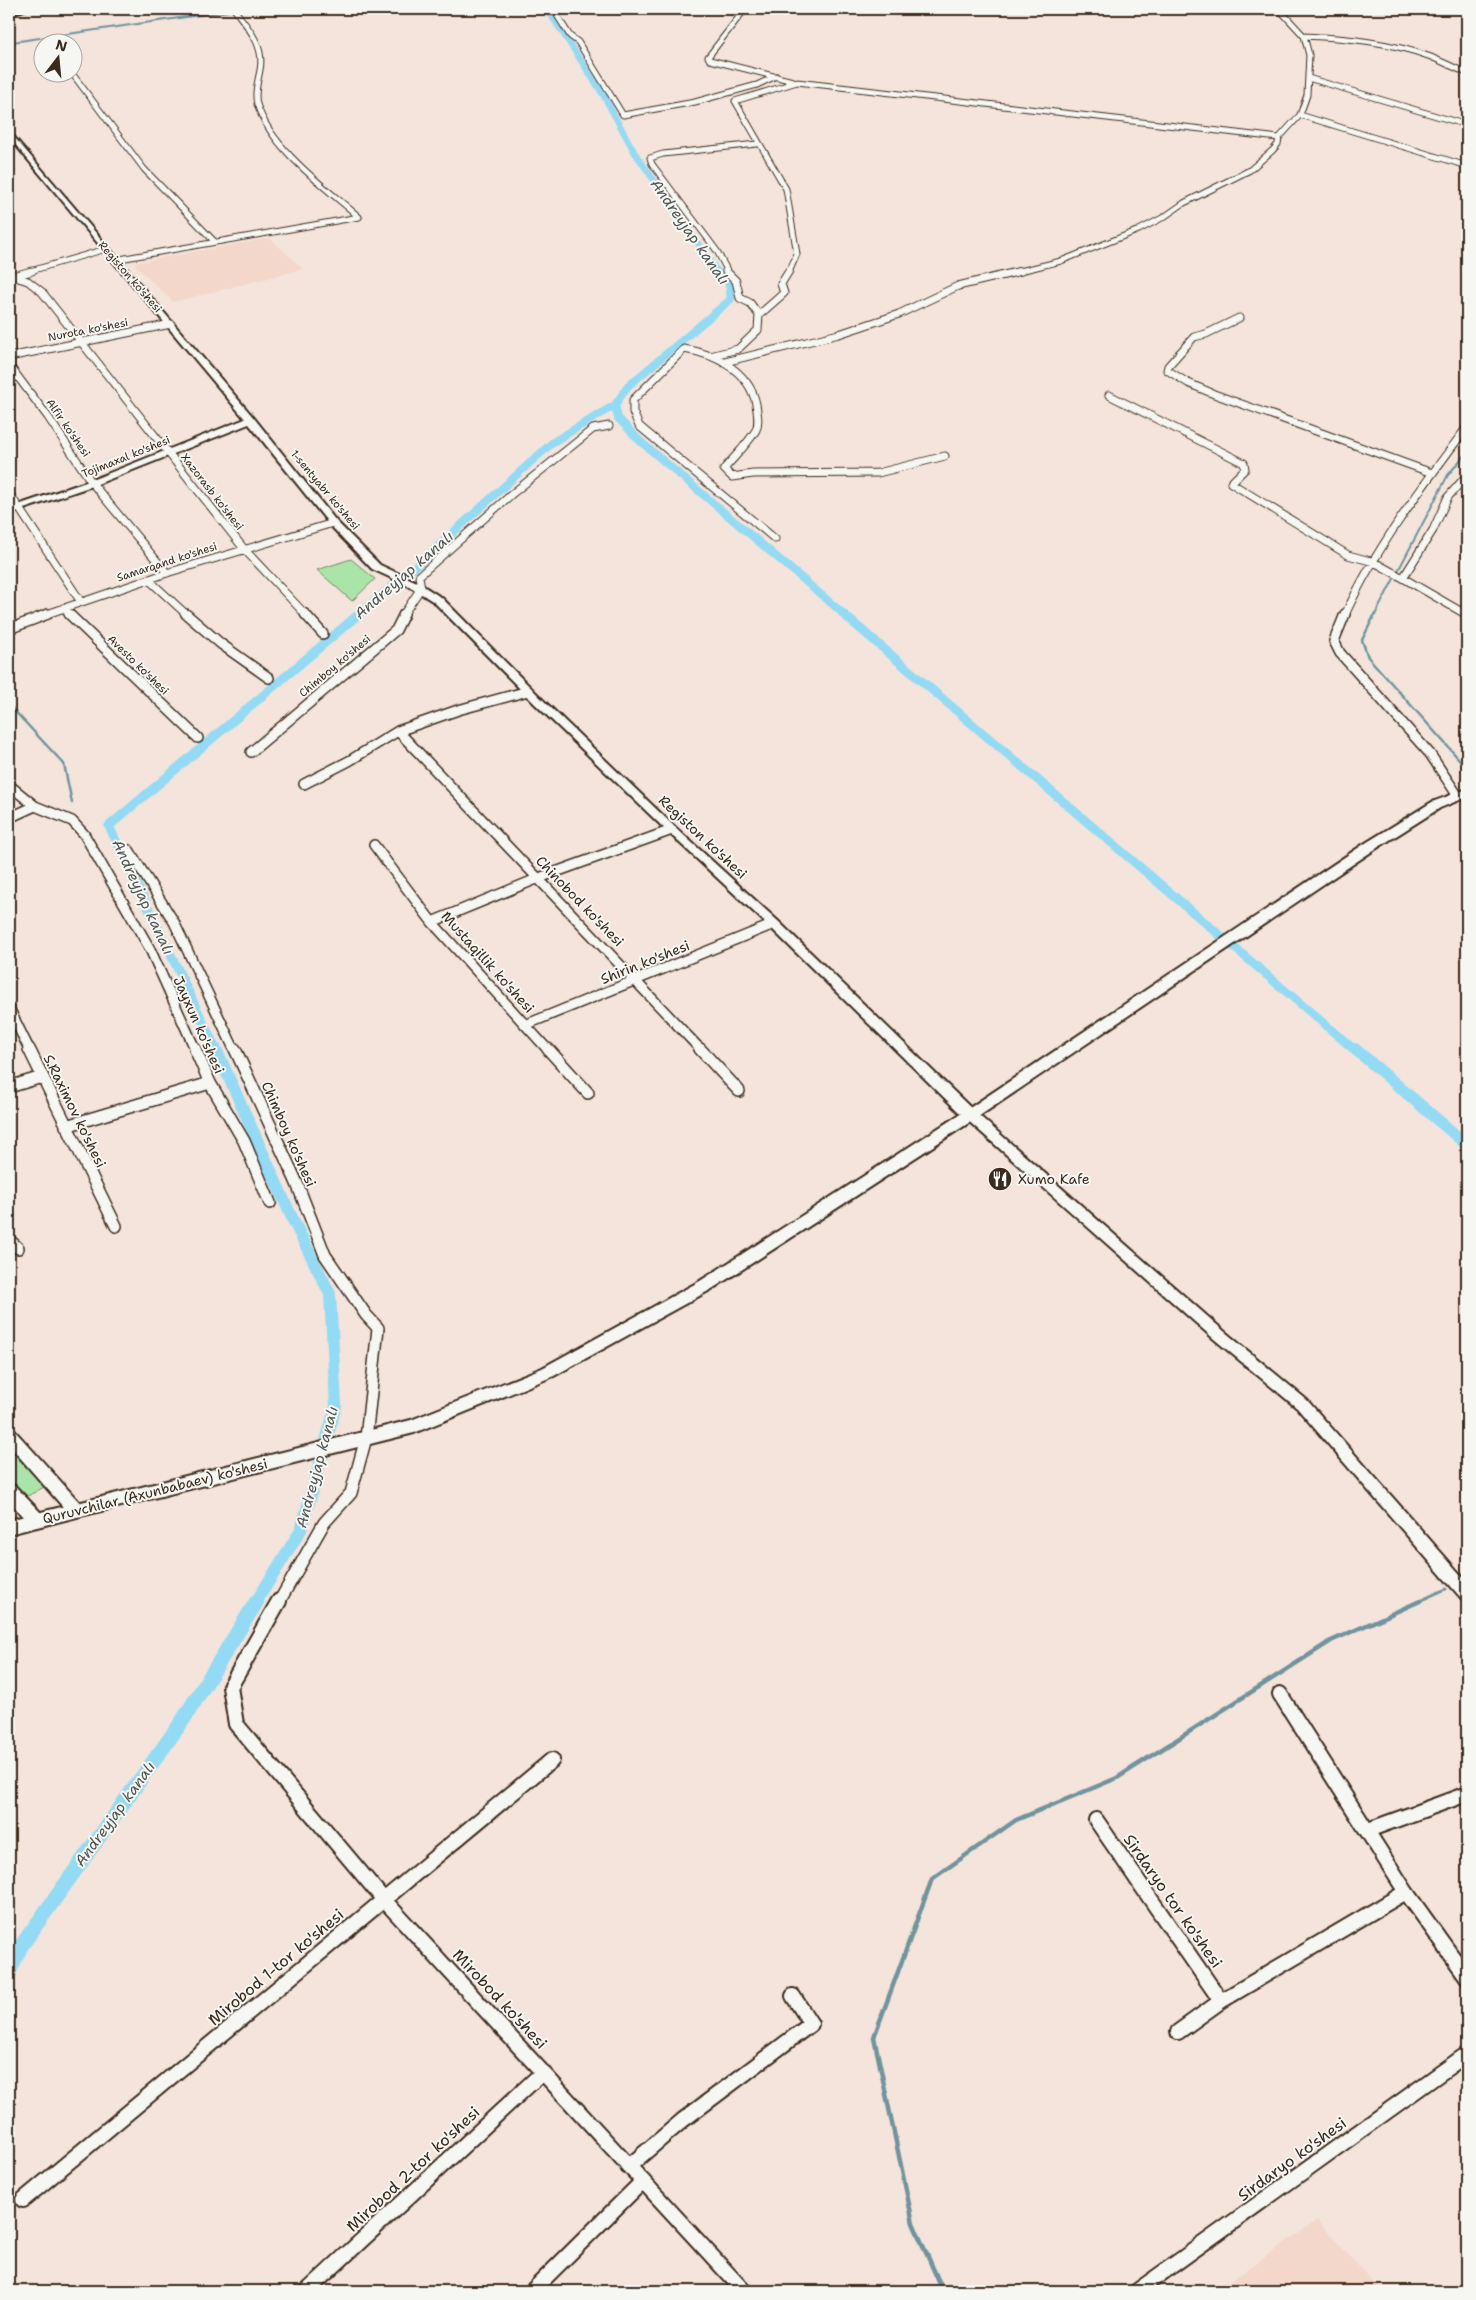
<svg xmlns="http://www.w3.org/2000/svg" width="1476" height="2300" font-family="'Shantell Sans',sans-serif">
<rect width="100%" height="100%" fill="#f4e4db"/>
<filter id="ink" filterUnits="userSpaceOnUse"><feTurbulence type="fractalNoise" baseFrequency=".02" numOctaves="2"/><feDisplacementMap in="SourceGraphic" scale="10" xChannelSelector="R" yChannelSelector="G"/><feConvolveMatrix kernelMatrix="1 2 1 2 8 2 1 2 1" color-interpolation-filters="sRGB"/></filter>
<g filter="url(#ink)">
<path fill="#f3d7ca" d="M270,238l33,31 -130,33 -40,-39z
M1317,2220l64,71h-164z"/>
<path fill="#abe4a9" stroke="#738764" d="M351,559l24,20 -23,22 -35,-31z
M9,1448l35,39 -18,10 -17,-19z"/>
<g fill="none" stroke-linecap="round" stroke-linejoin="round">
<path stroke="#70949e" stroke-width="2" d="M12,42l216,-31
M1375,615l73,-140 19,-23"/>
<path stroke="#70949e" stroke-width="2.5" d="M1375,614l-13,26 6,17 99,111
M9,705l55,59 8,39"/>
<path stroke="#70949e" stroke-width="3" d="M1417,1602l29,-13"/>
<path stroke="#70949e" stroke-width="4.5" d="M943,2291l-30,-68 -39,-186 58,-158 84,-59 101,-42 214,-137 89,-40"/>
<path stroke="#93dbf4" stroke-width="6" d="M547,9l55,84 33,60 83,119"/>
<path stroke="#93dbf4" stroke-width="8" d="M615,405l3,13 22,23 205,174
M358,615l58,-49 137,-124 62,-37 13,-19 103,-87 -2,-15 -13,-13"/>
<path stroke="#93dbf4" stroke-width="9" d="M843,614l513,437
M217,1051l-108,-225 250,-212"/>
<path stroke="#93dbf4" stroke-width="12" d="M216,1049l78,173 36,72 6,112 -35,124 -45,72
M1355,1049l112,96"/>
<path stroke="#93dbf4" stroke-width="15" d="M9,1972l12,-26 162,-226 74,-119"/>
<g stroke="#3b2a1e" stroke-width="7">
<path id="minor-far4" d="M234,9c14,19 31,36 26,61 -2,11 -6,23 -3,34 14,45 68,83 102,113
M553,9l17,27 8,6 45,73 72,-13 62,-17 19,-9
M745,9l-37,48 2,3 87,22
M1304,36c43,2 87,6 127,21 12,5 24,11 36,16
M71,72l73,97 70,72
M1308,78l159,47
M1300,115l167,51
M114,260l245,-43
M27,272l79,-23
M728,272l-11,-21 -65,-87 -2,-6 13,-4 94,-10
M789,272l8,-18 -11,-65 -51,-88 62,-19 482,56
M1016,272l45,-11 78,-31 25,-13 20,-14 66,-33 23,-20 5,-6 1,-6 21,-23 7,-20 2,-40 -5,-19 -25,-27"/>
</g>
<g stroke="#3b2a1e" stroke-width="9">
<path id="minor-far3" d="M726,271l10,10 4,17 10,5 9,12
M9,275l19,6 14,11 202,257 62,66
M13,276l19,-5
M1239,318l-33,16 -12,3 -26,29 -1,4 21,13 26,11 218,79
M710,356l28,-7 20,-19 1,-15 25,-22 -3,-9 8,-13
M9,357l162,-33
M725,362l114,-28 60,-20 59,-28 63,-15
M9,365l39,52 44,66 75,90
M1109,395l135,68 1,6 -14,14 117,72 26,7 29,16
M1467,475l-19,22 -15,33 -30,48 64,37
M9,493l72,109
M775,539l-136,-113 -6,-14v-12l51,-51c34,5 70,25 73,62 1,6 1,15 -1,19 -8,14 -22,27 -32,39l8,8 21,-3 125,-1 67,-17
M149,580l38,35
M63,608l8,7
M44,615l126,-43 163,-49
M403,615l18,-27 -2,-12 94,-83 80,-64 16,-3
M1345,615c31,-68 77,-128 122,-188"/>
</g>
<g stroke="#3b2a1e" stroke-width="12">
<path id="minor-far2" d="M69,614l129,124
M186,614l35,30 48,34
M305,614l18,20
M1345,614l-11,27 6,12 90,101 28,42
M9,629l39,-15
M398,731l304,320
M251,752l145,-122 8,-16
M304,784l45,-23 49,-30 60,-21 70,-19
M9,785l26,21 37,15 12,13 66,115 46,102
M9,818l26,-12
M374,845l58,77 117,129
M129,850l45,72 61,129
M432,922l107,-44 133,-48
M9,1008l21,43
M525,1025l249,-101"/>
</g>
<g stroke="#3b2a1e" stroke-width="14">
<path id="minor-far1" d="M29,1049l87,177
M195,1049l15,34 34,58 26,62
M235,1049l61,132 29,74 41,60 12,13 -12,110 -15,55 -27,30 -45,79
M548,1049l40,44
M700,1049l39,42
M9,1087l33,-10
M66,1126l144,-43
M9,1240l9,8"/>
</g>
<g stroke="#3b2a1e" stroke-width="18">
<path id="minor" d="M279,1601l-49,86 6,37 148,176 360,391
M1280,1694l126,198 61,85
M1096,1820l125,181
M1368,1830l99,-36
M1178,2032l43,-31 185,-109
M628,2167l55,-47 128,-96 -18,-28
M23,2200l529,-440
M307,2291l236,-219
M532,2291l111,-110
M1137,2291l330,-237"/>
</g>
<g stroke="#3b2a1e" stroke-width="4">
<path id="tertiary" d="M17,9h10l-18,6v-4z
M9,131l245,287 82,103 44,44 37,17 25,16 101,102 133,128 102,93 197,191 249,219 83,69 160,182v18l-6,-2 -164,-190 -83,-69 -249,-221 -195,-191 -102,-95 -133,-128 -101,-102 -25,-16 -37,-17 -42,-44 -81,-101 -154,61 -86,29v-6l80,-27 156,-62 -236,-282z
M9,1429l6,2 67,74 2,5 -2,5 -6,1 -6,-1 -61,-70z
M9,1484l6,2 28,29 2,5 -2,5c-14,4 -25,-15 -34,-25z"/>
</g>
<g stroke="#3b2a1e" stroke-width="4">
<path id="secondary" d="M1467,789v8l-27,11 -66,42 -399,269 -263,170 -158,87 -140,57 -405,101v-14l402,-100 131,-52 158,-87 265,-170 399,-267 68,-42z"/>
</g>
<use href="#minor-far4" stroke="#f6f6f2" stroke-width="5"/>
<use href="#minor-far3" stroke="#f6f6f2" stroke-width="7"/>
<use href="#minor-far2" stroke="#f6f6f2" stroke-width="9"/>
<use href="#minor-far1" stroke="#f6f6f2" stroke-width="11"/>
<use href="#minor" stroke="#f6f6f2" stroke-width="14"/>
<use href="#tertiary" fill="#f6f6f2" fill-rule="evenodd"/>
<use href="#secondary" fill="#f6f6f2" fill-rule="evenodd"/>
</g>
</g>
<defs>
<g id="restaurant-disc" transform="scale(1.25)"><circle r="9.5" fill="#3b2a1e" stroke="#f6f6f2"/><path d="M-5-6h1v4h1v-4h1v4h1v-4h1v5L-1.5 .5V6h-2V.5L-5-1ZM5-6V6H3V1.5H1.5Q1.5-4 5-6Z" fill="#fff"/></g>
</defs>
<g fill-rule="evenodd">
<use href="#restaurant-disc" x="1000" y="1179"/>
</g>
<g text-anchor="middle" dominant-baseline="central" stroke-width="4" stroke-linejoin="round" paint-order="stroke">
<g font-size="11" fill="#3b2a1e" stroke="#f6f6f2">
<text transform="translate(130 277) rotate(49)">Registon ko'shesi</text>
<text transform="translate(88 330) rotate(-11)">Nurota ko'shesi</text>
<text transform="translate(68 428) rotate(55)">Alfir ko'shesi</text>
<text transform="translate(126 457) rotate(-22)">Tojimaxal ko'shesi</text>
<text transform="translate(325 490) rotate(50)">1-sentyabr ko'shesi</text>
<text transform="translate(212 492) rotate(52)">Xazorasb ko'shesi</text>
<text transform="translate(167 562) rotate(-18)">Samarqand ko'shesi</text>
<text transform="translate(138 665) rotate(44)">Avesto ko'shesi</text>
<text transform="translate(335 666) rotate(-40)">Chimboy ko'shesi</text>
</g>
<g font-size="14" fill="#3b2a1e" stroke="#f6f6f2">
<text transform="translate(703 837) rotate(43)">Registon ko'shesi</text>
<text transform="translate(580 901) rotate(46)">Chinobod ko'shesi</text>
<text transform="translate(488 962) rotate(48)">Mustaqillik ko'shesi</text>
<text transform="translate(645 962) rotate(-22)">Shirin ko'shesi</text>
<text transform="translate(199 1025) rotate(66)">Jayxun ko'shesi</text>
<text transform="translate(75 1111) rotate(64)">S.Raximov ko'shesi</text>
<text transform="translate(289 1134) rotate(66)">Chimboy ko'shesi</text>
<text transform="translate(155 1491) rotate(-14)">Quruvchilar (Axunbabaev) ko'shesi</text>
</g>
<g font-size="14" fill="#3b2a1e" stroke="#f6f6f2" text-anchor="start">
<text x="1018" y="1179">Xumo Kafe</text>
</g>
<g font-size="15" font-style="italic" fill="#515654" stroke="#f6f6f2">
<text transform="translate(690 232) rotate(55)">Andreyjap kanalı</text>
<text transform="translate(404 575) rotate(-41)">Andreyjap kanalı</text>
<text transform="translate(143 897) rotate(65)">Andreyjap kanalı</text>
<text transform="translate(317 1467) rotate(-75)">Andreyjap kanalı</text>
<text transform="translate(115 1814) rotate(-54)">Andreyjap kanalı</text>
</g>
<g font-size="16" fill="#3b2a1e" stroke="#f6f6f2">
<text transform="translate(1173 1901) rotate(55)">Sirdaryo tor ko'shesi</text>
<text transform="translate(276 1967) rotate(-40)">Mirobod 1-tor ko'shesi</text>
<text transform="translate(500 1999) rotate(47)">Mirobod ko'shesi</text>
<text transform="translate(1292 2159) rotate(-36)">Sirdaryo ko'shesi</text>
<text transform="translate(413 2169) rotate(-43)">Mirobod 2-tor ko'shesi</text>
</g>
</g>
<rect width="1476" height="2300" fill="none" stroke="#f6f6f2" stroke-width="30"/>
<rect x="15" y="15" width="1446" height="2270" fill="none" stroke="#3b2a1e" stroke-width="2" filter="url(#ink)"/>
<g transform="translate(58 58) rotate(16)"><circle r="24" fill="#f6f6f2" stroke="#aba49d"/>
<path d="M0-4L9 19L0 12L-9 19Z" fill="#3b2a1e"/>
<text y="-8" font-size="14" font-weight="bold" text-anchor="middle" fill="#3b2a1e">N</text>
</g>
</svg>
